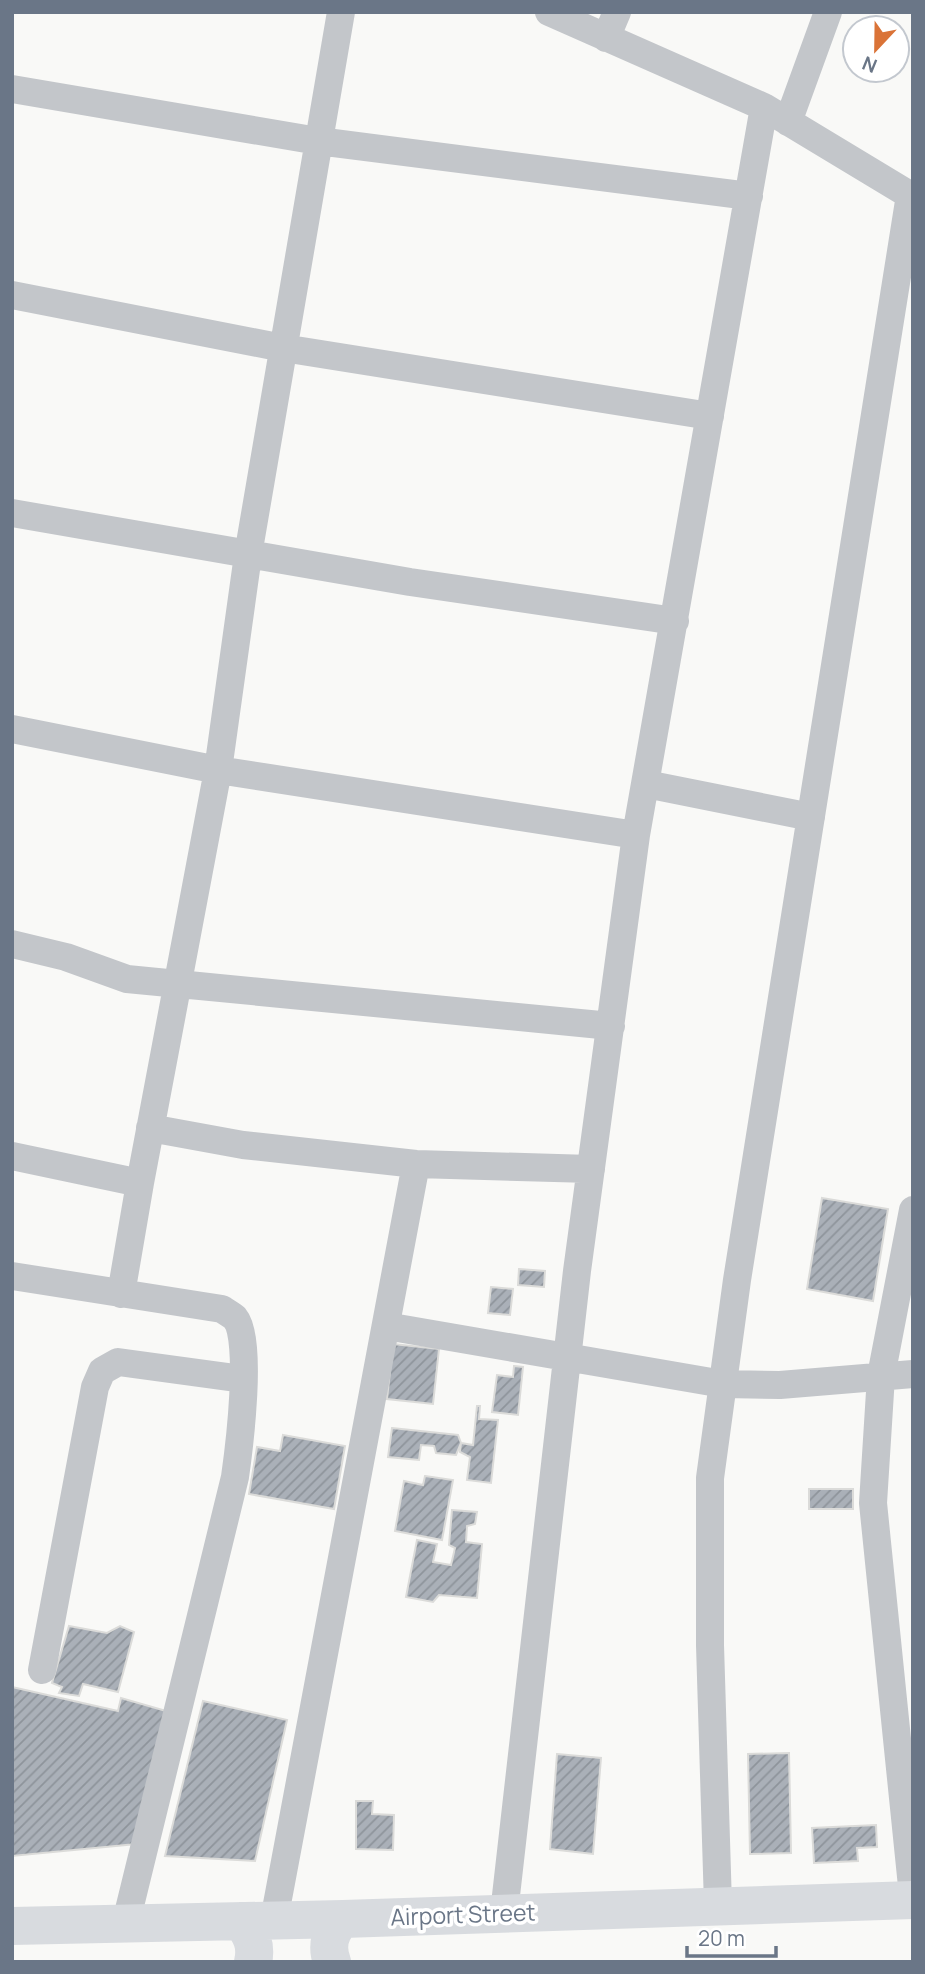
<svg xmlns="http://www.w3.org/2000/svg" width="925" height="1974" font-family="Manrope,sans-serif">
<defs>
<pattern id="building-hatch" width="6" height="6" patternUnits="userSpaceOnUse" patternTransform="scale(1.75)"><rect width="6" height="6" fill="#aab0b8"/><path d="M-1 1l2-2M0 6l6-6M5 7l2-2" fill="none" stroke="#8e949b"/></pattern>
</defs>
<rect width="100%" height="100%" fill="#f9f9f7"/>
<path fill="url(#building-hatch)" stroke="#dbdbd9" stroke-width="2" d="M822,1198l66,11 -15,92 -66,-12z
M519,1269l26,2 -1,16 -26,-2z
M491,1287l22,2 -3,26 -22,-2z
M393,1344l46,5 -6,55 -46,-5z
M514,1366l9,1 -5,48 -26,-3 5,-37 16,2z
M477,1406h3l-1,13 19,1 -7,63 -24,-3 3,-23 -10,-5 1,-9 12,2z
M392,1428l66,7 3,8 -5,12 -20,-2 -2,-7 -13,-1 -2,15 -31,-3z
M283,1435l62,11 -11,63 -85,-15 8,-47 23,4z
M425,1476l28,4 -11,60 -47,-9 9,-50 19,4z
M809,1489h44v20h-44z
M452,1510l25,2 -2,12 -8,2 -1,16 16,2 -5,54 -38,-3 -6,7 -27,-5 11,-57 20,4 -4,18 18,3 4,-17 -6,-3z
M69,1626l38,7 13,-7 14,6 -16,60 -35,-8 -4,12 -20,-3 3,-6 -10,-4z
M12,1687l106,24 3,-13 45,13 -30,133 -124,12z
M203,1701l84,19 -32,141 -90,-5z
M789,1753l2,100 -41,1 -2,-100z
M557,1754l44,4 -8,96 -43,-5z
M356,1801h17l-1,13 22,1 -1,35 -37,-1z
M876,1825l1,22 -20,1 1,13 -44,2 -2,-35z"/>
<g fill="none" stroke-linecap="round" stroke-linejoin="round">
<path stroke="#c3c6ca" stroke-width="28" d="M549,12l215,95 149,90
M606,38l11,-26
M12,89l306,52 431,55
M788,122l40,-110
M12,295l271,53 427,68
M12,513l398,69 265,39
M12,729l206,41 418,65
M646,784l165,33
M12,944l54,13 61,22 484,47
M150,1128l93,17 173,19 175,5
M12,1156l128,27
M913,1210l-32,166 -8,127 40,393
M12,1276l210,33c4,3 10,6 13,9 18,21 4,131 0,159l-109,445
M121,1294l19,-111 78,-413 30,-215 93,-543
M386,1326l337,58 57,1 133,-11
M42,1670l53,-283 7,-16 16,-9 125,17
M718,1905l-8,-260v-167l27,-198 173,-1085
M504,1913l73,-642 59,-436 128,-728
M274,1920l142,-756"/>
<path stroke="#d8dbdf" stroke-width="38" d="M241,1921c10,13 16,24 12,41
M12,1926l331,-7 570,-19
M332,1962c-6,-16 -2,-32 11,-43"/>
</g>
<g text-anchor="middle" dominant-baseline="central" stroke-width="7" stroke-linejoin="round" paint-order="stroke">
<g font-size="23" fill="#6a7687" stroke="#fff">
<text transform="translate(463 1914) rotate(-2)">Airport Street</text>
</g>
</g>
<rect width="925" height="1974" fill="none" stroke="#6a7687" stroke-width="28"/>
<g transform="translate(876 49) rotate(202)"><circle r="33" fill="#ffffff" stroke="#c3c8cf" stroke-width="2"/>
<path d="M0-5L12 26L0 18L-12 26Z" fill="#da7337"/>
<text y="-10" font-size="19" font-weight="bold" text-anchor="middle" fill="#6a7687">N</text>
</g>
<path d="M687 1946v10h89v-10" fill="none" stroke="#6a7687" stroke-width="3.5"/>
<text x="698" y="1946" font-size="21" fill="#6a7687" stroke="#ffffff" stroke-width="5" paint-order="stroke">20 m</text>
</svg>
